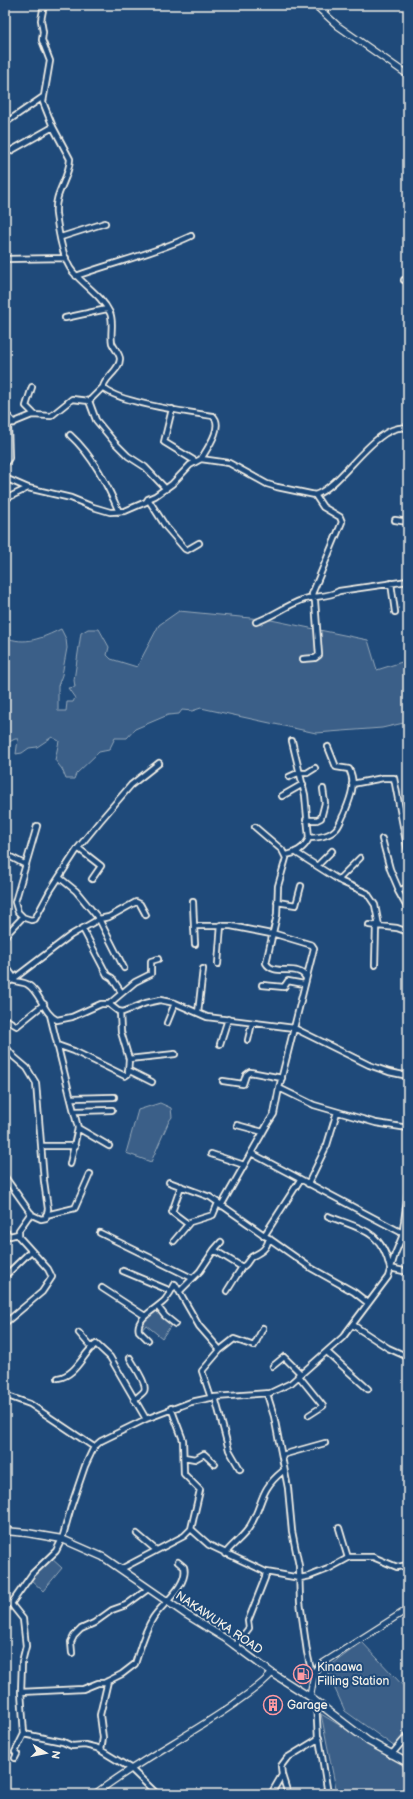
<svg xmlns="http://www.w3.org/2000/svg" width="413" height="1799" font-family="'Balsamiq Sans',sans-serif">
<rect width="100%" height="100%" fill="#1f4a7a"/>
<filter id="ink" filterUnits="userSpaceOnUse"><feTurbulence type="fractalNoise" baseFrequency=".025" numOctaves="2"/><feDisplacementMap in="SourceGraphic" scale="8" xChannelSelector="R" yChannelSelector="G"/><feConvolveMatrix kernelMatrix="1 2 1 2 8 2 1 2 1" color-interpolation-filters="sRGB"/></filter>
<g filter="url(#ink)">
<path fill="#3a5f88" stroke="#97a8b8" d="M179,611l92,9 97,20 9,30 31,-10v62l-26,6 -66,5 -115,-25 -9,3 -10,-1 -3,4 -11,1 -33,14 -8,9h-12l-6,12 -10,2 -23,22 -2,5h-8l-4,-10 -7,-9 4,-19 -7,-4 -15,10 -8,1 -7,5 -6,1 2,-15h-3l-10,5v-107c20,9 37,1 56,-8l5,10 1,9 -5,27 -4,11v25h8l1,-9h6l2,-4 -7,-10 7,-1 -1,-7 7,-47 7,-4h11l10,18 -2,8 4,4 26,8 22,-42z
M160,1103l11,5 1,9 -3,4 -18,41 -25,-9 12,-43z
M157,1308l15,16 -10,14 -16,-13 -5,6 -1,-6 5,-8z
M51,1558l11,10 -19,23 -13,-12z
M362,1642l46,49v47l-13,9 -50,-36 -19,-42z
M321,1714l81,49 6,26 -6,5h-65z"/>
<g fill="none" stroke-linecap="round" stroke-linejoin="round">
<g stroke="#f4f1e8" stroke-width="8">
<path id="minor" d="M44,5l-3,15 2,12 -1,8 8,21 -7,41 10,25 17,32c-1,21 -16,33 -14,55 2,15 7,47 17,58 12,14 29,24 37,41 4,9 0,20 2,30 2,5 8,11 8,16 0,11 -15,18 -17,28 11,15 89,26 110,29 11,10 -6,33 -12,43
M323,12l7,-7
M5,123l38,-26
M5,154l48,-27
M61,237l44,-14
M5,259l61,-1
M76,276c39,-14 77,-22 115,-40
M404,280l4,1
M65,318l42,-9
M32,387l-6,19 9,9
M103,387l-14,14 7,19 19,23 13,13 17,11 21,22
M172,409l-8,33 31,19
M5,413l9,10
M5,426l27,-11 19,1 21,-17 17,2
M70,435c23,21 37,49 49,77
M5,464l4,-6 -1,-33
M5,478l23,10 43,10 22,9 17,5 15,-1 21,-9 2,-3 7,-3 17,-12 18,-19 11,-6 28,4 38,21 10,3 38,8c29,-10 60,-73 93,-67
M5,499l23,-11
M148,499l18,28 19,22 2,1 12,-7
M395,520l13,2
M391,583l4,29
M256,622c16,-5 29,-16 46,-22 12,-5 26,-2 37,-9l69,-10
M303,659l12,-1 4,-3 -4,-54 -3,-7 30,-72 -2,-5 -17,-10 -8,-12
M292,741l13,54 4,43
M300,773h7l8,-5
M289,777l11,-5
M352,784l31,-6h11l14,74
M282,796l21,-12
M306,820h11l4,-2 4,-15 -2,-14
M255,827l27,23 4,8 -8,28 -1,29 -11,48c8,14 33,0 40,15
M382,839l8,30 9,21
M78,848l23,18 -9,13
M295,852l47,30 25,11 8,12 4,21
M5,854l21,11
M285,855c10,-1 20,-7 24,-17 8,0 20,-2 26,-8 5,-4 6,-11 9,-16 6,-15 13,-30 5,-45l-13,-2 -8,-20
M317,866l15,-15
M60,878l16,13 23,28 10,-2 27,-15 4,2 6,11
M338,880l22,-22
M408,887l-10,4 10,18
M193,902l1,24
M277,902l19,3 5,-19
M22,917l9,3 4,-1 15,-28 28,-43 22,-27 31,-36 28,-22
M369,925l28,3 11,4
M83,929l24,46 5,3 9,14
M272,933l40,12 2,3 -35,140 35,17 62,18 32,5
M5,936l18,-19 -5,-5 -3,-10 22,-76
M195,944l-1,-18h37l40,8
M218,964l3,-39
M5,965l10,14
M375,965l1,-40
M12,980l59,-45 28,-16 25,49
M5,984l7,-4c4,2 11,2 15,4 14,8 16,30 30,36l15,-3 29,-13h8l9,7 5,1 23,-9 14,-3 15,3 32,14 87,11 75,37 20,7 19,4
M262,985l22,2 4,-6 16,3
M109,1004l26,-22 16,-8v-13l7,-2
M198,1013l5,-44
M50,1015l28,113 -8,36
M5,1019l12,7 27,-22
M167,1023l8,-20
M248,1040l4,-17
M220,1044l8,-25
M57,1045l17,6 51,25 3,-2 1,-15 -8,-27 -1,-20
M5,1046l9,11 13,11 9,15 8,98 4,28 -2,9 -5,1 -9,-4 -27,-38
M129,1059l46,-5
M128,1070l24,12
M408,1071v24
M223,1081l20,3 3,-9 4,-3 32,6
M72,1098l42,-1
M75,1111l37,-1
M237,1125l26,7
M78,1128l31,18
M42,1146h33
M251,1153l157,83
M211,1154l33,11
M169,1182l41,15 101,71 43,24 14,11
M308,1184l19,-39 10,-33
M181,1186l-9,26 16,12
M221,1206l46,-81 7,-11 5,-26
M46,1215l29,-7 15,-34
M328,1216c32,13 54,14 62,52l18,4
M5,1231l5,5 8,-2
M100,1233l92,45
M264,1236l36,-56
M174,1241l16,-19 23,-7 5,-12
M214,1250l7,-8
M123,1271l48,20
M5,1276l26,-25
M102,1288l43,28
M180,1291l20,-20 14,-21 28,17c6,-2 6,-9 11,-11 8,-4 14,-7 16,-18
M227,1291l15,-24
M158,1307l7,9 10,8
M5,1323l37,-31 10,-15 -4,-8 -29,-32v-7l12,-17
M353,1325l35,23 20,9
M79,1333l13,15
M148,1340l-9,-9c-4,-13 19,-23 26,-31 4,-5 7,-10 10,-16l24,42 21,24 -18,21 9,27
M220,1350l14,-11 20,7 9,-18
M327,1352l41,37
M130,1358c3,6 18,27 14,33 -2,3 -7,6 -10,9
M273,1366l11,-9 17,17
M298,1375l25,31 -14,9
M58,1378c19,-3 24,-24 38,-34l14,13 36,62
M267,1394l7,22 14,72 4,43 7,35 1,36 7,50 6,27
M5,1395l25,9 64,43
M215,1397l14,53 11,19
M282,1455l43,-12
M184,1457l11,2 9,-5 11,10
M339,1528l9,30
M191,1529l18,16 57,27 -1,6 -17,43 1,7 -14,18
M137,1534l19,16
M225,1554c7,-10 19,-17 25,-28 14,-23 8,-35 33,-55
M121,1569l63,-33 7,-7 9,-39 -16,-16 -1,-34 -12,-32
M266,1572l34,6 10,-2 18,-7 22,-12h23l24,10 11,-2
M5,1602l6,2 21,-30 24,-23 6,-12 9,-32 14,-41 9,-19 7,-6 45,-22 45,-17 24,-5 55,-4 21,-10 52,-46 45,-60 7,-23 7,-17 6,-45
M11,1604l12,15 3,27 -4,16 -1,30 3,42 -9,18 2,2 -2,4
M72,1653l-1,-11 3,-6 7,-7 13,-6 18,-13 14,-5 22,-16
M21,1692l62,-3 15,-6h6l18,-9 13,-10c5,-15 9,-32 18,-46 8,-13 36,-33 31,-51l-6,-5
M24,1734l39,8 9,4 13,-1 12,3 33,20 27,26
M319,1738l9,56
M101,1750l2,-12 -3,-23 8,-34
M391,1755l17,-20
M271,1794l11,-19
M288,1794l-6,-19 -1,-9 6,-8 31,-19 -2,-36"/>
</g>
<g stroke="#f4f1e8" stroke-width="8">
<path id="tertiary" d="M315,5l23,21 70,49
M310,1697l5,-26 5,-6 88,-56
M95,1794c44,-34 94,-58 139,-90 13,-10 27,-18 38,-31"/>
</g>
<g stroke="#f4f1e8" stroke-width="9">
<path id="secondary" d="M5,1531l22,2 35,6 41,18 84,58 39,24 46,34 38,24 58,44 40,22"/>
</g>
<use href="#minor" stroke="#1f4a7a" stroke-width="4.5"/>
<use href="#tertiary" stroke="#1f4a7a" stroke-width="5.5"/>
<use href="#secondary" stroke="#1f4a7a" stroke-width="6"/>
</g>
</g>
<defs>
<g id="fuel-ring" transform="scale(1)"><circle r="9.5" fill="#1f4a7a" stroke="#ff9aa2" stroke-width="1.5"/><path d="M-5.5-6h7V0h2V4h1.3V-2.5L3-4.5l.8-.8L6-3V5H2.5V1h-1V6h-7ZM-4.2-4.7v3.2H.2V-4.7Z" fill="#ff9aa2"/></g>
<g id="building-ring" transform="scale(1)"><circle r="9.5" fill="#1f4a7a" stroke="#ff9aa2" stroke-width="1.5"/><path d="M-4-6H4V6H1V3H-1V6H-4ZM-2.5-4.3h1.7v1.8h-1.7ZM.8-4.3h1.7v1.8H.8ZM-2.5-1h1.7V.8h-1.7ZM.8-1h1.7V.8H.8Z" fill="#ff9aa2"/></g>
</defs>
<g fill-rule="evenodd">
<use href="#fuel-ring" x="303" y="1674"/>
<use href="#building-ring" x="273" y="1705"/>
</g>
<g text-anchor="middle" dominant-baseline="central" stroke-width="4" stroke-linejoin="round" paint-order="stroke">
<g font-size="12" fill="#f4f1e8" stroke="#1f4a7a">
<text transform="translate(219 1623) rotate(34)">NAKAWUKA ROAD</text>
</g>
<g font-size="12" fill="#f4f1e8" stroke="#1f4a7a" text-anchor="start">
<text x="317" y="1667">Kinaawa<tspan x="317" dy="14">Filling Station</tspan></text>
<text x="287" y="1705">Garage</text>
</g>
</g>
<rect width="413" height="1799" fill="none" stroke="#1f4a7a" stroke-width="20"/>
<rect x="10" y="10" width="393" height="1779" fill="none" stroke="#f4f1e8" stroke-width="1.5" filter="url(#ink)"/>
<g transform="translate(46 1753) rotate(100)" stroke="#1f4a7a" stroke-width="3" paint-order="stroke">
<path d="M0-3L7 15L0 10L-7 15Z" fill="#f4f1e8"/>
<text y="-6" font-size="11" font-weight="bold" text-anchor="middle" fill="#f4f1e8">N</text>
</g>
</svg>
